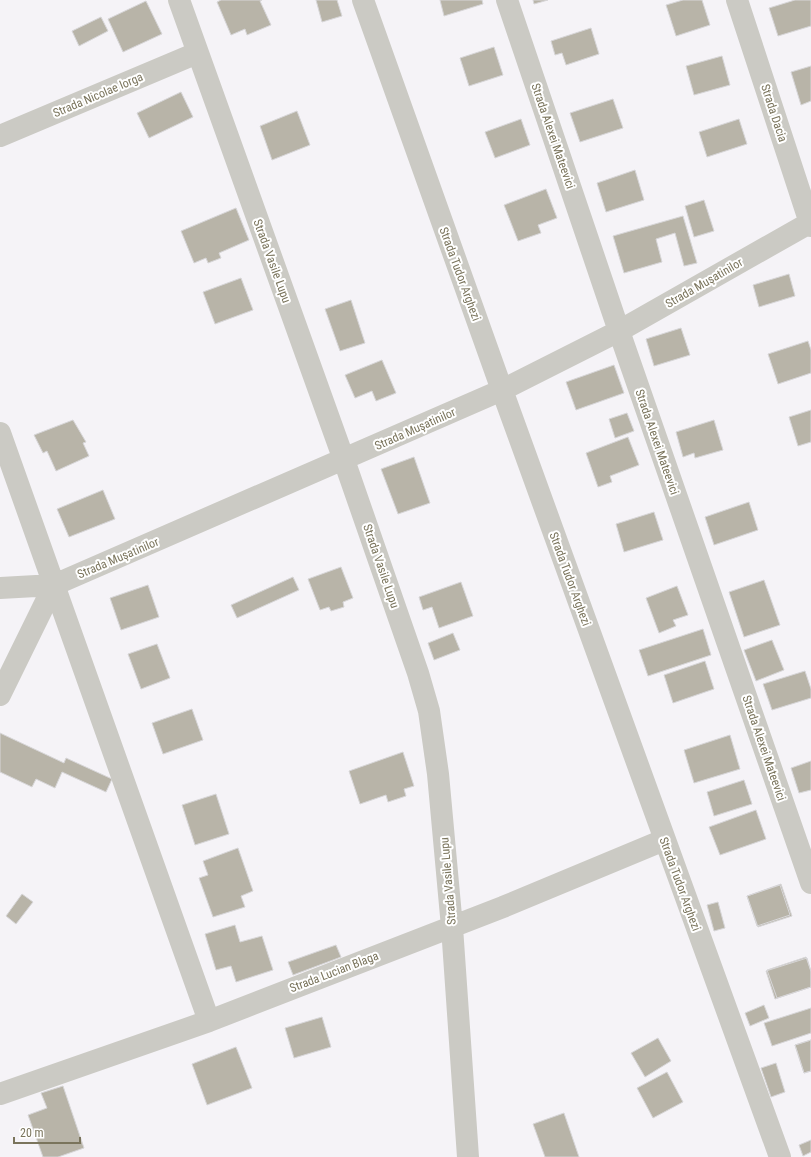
<svg xmlns="http://www.w3.org/2000/svg" width="811" height="1157" font-family="'Roboto Condensed',sans-serif">
<rect width="100%" height="100%" fill="#f5f3f7"/>
<path fill="#b8b4a8" stroke="#d7d6d8" d="M221,0h41l-2,1 11,24 -24,10 -2,-6 -14,6 -14,-33z
M316,0h21l5,16 -20,6z
M440,0h42l1,4 -39,12z
M533,0h15l-14,4z
M683,0h19l8,25 -34,11 -10,-31z
M795,0h16v26l-33,10 -9,-28z
M146,1l16,33 -39,18 -15,-33z
M101,17l7,14 -29,15 -7,-15z
M591,28l8,26 -33,11 -4,-12 -7,2 -4,-14z
M494,47l9,28 -34,11 -9,-28z
M722,56l8,29 -36,10 -8,-29z
M811,66v35l-10,4 -10,-33z
M181,92l12,25 -44,21 -12,-25z
M613,99l10,29 -43,14 -10,-29z
M297,111l13,34 -38,15 -12,-34z
M521,119l9,26 -35,13 -10,-26z
M739,119l8,25 -40,13 -8,-25z
M635,170l9,30 -38,12 -9,-29z
M546,189l11,29 -19,7 3,8 -23,8 -14,-36z
M704,200l10,31 -20,6 -9,-31z
M236,208l13,32 -30,13 2,5 -13,5 -2,-5 -12,5 -13,-32z
M683,216l14,47 -13,3 -9,-33 -19,6 6,23 -38,11 -11,-37z
M789,274l6,22 -36,11 -6,-22z
M241,278l12,32 -38,14 -12,-32z
M351,300l14,43 -25,8 -15,-42z
M681,328l9,27 -36,11 -8,-27z
M808,341l3,9v23l-33,11 -10,-30z
M382,360l14,33 -20,8 -4,-10 -17,7 -10,-23z
M614,365l10,28 -48,17 -10,-28z
M811,410v32l-13,4 -9,-29z
M627,413l7,18 -19,7 -6,-19z
M73,420l13,22 -3,1 6,13 -33,15 -9,-20 -4,2 -9,-18z
M714,420l9,30 -28,8 -1,-5 -11,4 -7,-25z
M628,437l11,28 -29,11 2,6 -14,5 -12,-34z
M414,457l16,46 -32,11 -17,-45z
M103,490l12,29 -46,18 -12,-28z
M749,502l9,28 -44,15 -9,-28z
M654,512l9,28 -39,12 -8,-28z
M341,567l12,31 -10,4 1,5 -13,4 -2,-4 -9,3 -12,-31z
M293,577l6,13 -62,28 -6,-13z
M764,580l16,45 -36,12 -15,-45z
M461,582l12,34 -34,12 -7,-21 -9,3 -4,-13z
M148,585l11,32 -38,13 -11,-32z
M677,586l11,29 -15,5 3,6 -17,7 -13,-35z
M703,629l8,26 -63,21 -9,-26z
M453,633l7,17 -26,10 -6,-17z
M772,640l12,30 -28,11 -12,-31z
M157,644l13,34 -29,11 -13,-35z
M705,661l9,28 -41,14 -9,-28z
M805,671l6,18v9l-39,12 -9,-26z
M192,709l11,31 -40,14 -11,-31z
M0,733l64,30 2,-5 46,21 -6,13 -44,-20 -7,16 -19,-9 -4,8 -32,-15z
M730,735l10,34 -46,14 -10,-33z
M403,752l11,34 -10,3 2,7 -18,6 -2,-7 -26,9 -11,-33z
M811,761v29l-12,3 -8,-25z
M744,780l8,24 -38,12 -7,-24z
M216,794l13,40 -34,11 -13,-40z
M756,810l10,29 -46,16 -11,-28z
M238,848l15,43 -12,5 4,11 -32,10 -14,-39 9,-3 -5,-14z
M781,884l11,32 -34,11 -11,-31z
M780,885l10,30 -33,11 -10,-30z
M22,894l11,8 -17,22 -10,-8z
M718,902l7,26 -11,3 -7,-26z
M235,925l5,17 22,-6 11,34 -37,12 -5,-16 -15,4 -11,-36z
M336,945l5,12 -48,18 -5,-13z
M806,957l5,14v16l-34,11 -10,-28z
M807,958l4,14v15l-36,12 -9,-28z
M764,1005l5,13 -19,8 -5,-13z
M811,1008v25l-39,13 -8,-23z
M322,1017l9,30 -37,11 -9,-30z
M658,1038l13,23 -26,16 -14,-24z
M811,1040v31l-7,2 -9,-28z
M811,1040v31l-7,2 -9,-28z
M236,1047l16,41 -45,17 -15,-41z
M776,1063l9,29 -14,5 -10,-29z
M667,1072l16,30 -30,16 -16,-30z
M63,1086l21,62 -26,9h-15l-15,-42 19,-7 -6,-15z
M564,1113l15,44h-34l-12,-33z
M811,1140v12l-8,4 -4,-11z"/>
<g fill="none" stroke-linecap="round" stroke-linejoin="round">
<path stroke="#cbcac4" stroke-width="22" d="M179,0l165,460 74,213 11,38 9,63 14,153 16,230
M363,0l139,390 278,767
M507,0l112,331 192,552
M737,0l74,226
M0,136l197,-83
M0,433l209,588
M0,588l54,-3 448,-195 117,-59 192,-109
M0,695l54,-110
M0,1094l209,-73 294,-114 161,-67"/>
</g>
<g text-anchor="middle" dominant-baseline="central" stroke-width="4" stroke-linejoin="round" paint-order="stroke">
<g font-size="12" fill="#7a745c" stroke="#fff">
<text transform="translate(98 95) rotate(-23)">Strada Nicolae Iorga</text>
<text transform="translate(774 113) rotate(72)">Strada Dacia</text>
<text transform="translate(553 136) rotate(71)">Strada Alexei Mateevici</text>
<text transform="translate(272 261) rotate(70)">Strada Vasile Lupu</text>
<text transform="translate(460 274) rotate(70)">Strada Tudor Arghezi</text>
<text transform="translate(704 283) rotate(-30)">Strada Muşatinilor</text>
<text transform="translate(415 429) rotate(-24)">Strada Muşatinilor</text>
<text transform="translate(657 442) rotate(71)">Strada Alexei Mateevici</text>
<text transform="translate(118 558) rotate(-23)">Strada Muşatinilor</text>
<text transform="translate(381 566) rotate(71)">Strada Vasile Lupu</text>
<text transform="translate(570 579) rotate(70)">Strada Tudor Arghezi</text>
<text transform="translate(764 748) rotate(71)">Strada Alexei Mateevici</text>
<text transform="translate(448 881) rotate(-95)">Strada Vasile Lupu</text>
<text transform="translate(680 884) rotate(70)">Strada Tudor Arghezi</text>
<text transform="translate(334 972) rotate(-21)">Strada Lucian Blaga</text>
</g>
</g>
<path d="M14 1137v6h66v-6" fill="none" stroke="#7a745c" stroke-width="2"/>
<text x="20" y="1137" font-size="12" fill="#7a745c" stroke="#ffffff" stroke-width="3" paint-order="stroke">20 m</text>
</svg>
